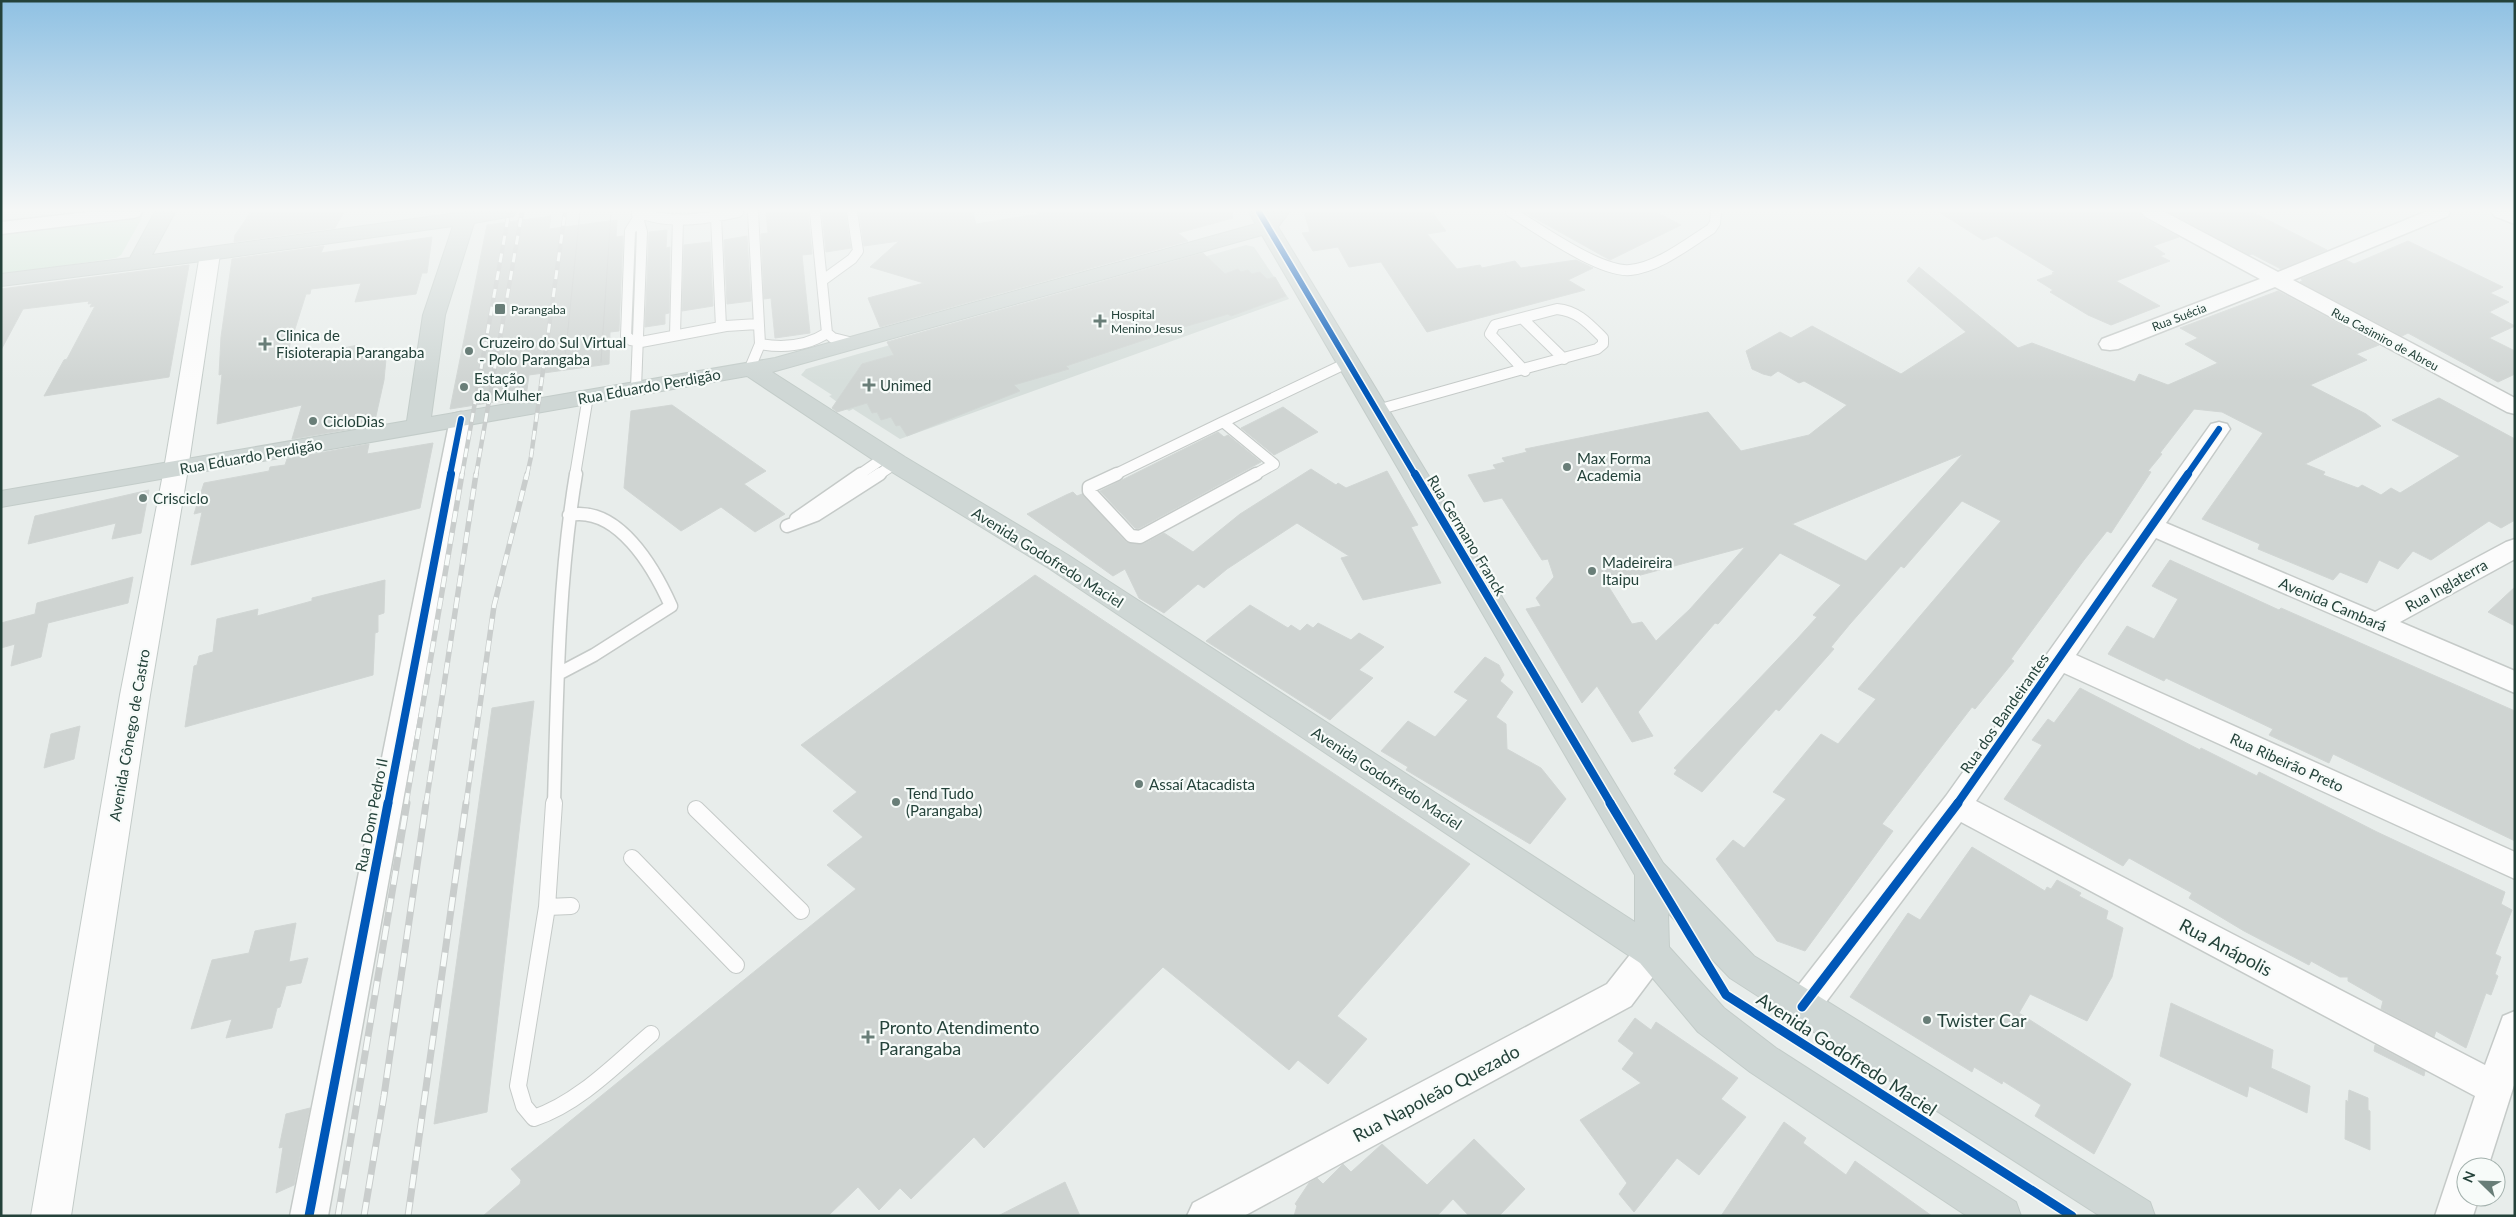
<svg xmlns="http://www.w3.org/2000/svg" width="2516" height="1217" font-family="Lato,sans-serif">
<rect width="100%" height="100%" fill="#e8edeb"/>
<path fill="#d6dedb" d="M1246,245l8,2 35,52 -389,140 -47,-30 -4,2 -20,-15 3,-1 -31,-20 5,-6 52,-15z"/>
<path fill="#d1e6d8" d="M133,216l9,2 -21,37 -5,3 -115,17v-42z"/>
<path fill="#cfd4d2" stroke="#d1d6d4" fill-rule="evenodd" d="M251,212h93l-9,16 -101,14 1,-7z
M766,212h42l4,42 -10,1 8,78 -35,5 -4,-40 -7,1 -3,-65 7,-1z
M822,212h23l6,36 -25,4z
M859,212h114l3,12 62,-10v-2h194l1,6 -55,15 10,8 -308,86 -12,-29 56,-15 -54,-16 29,-26 -35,5z
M1304,212h128l14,19 -19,3 30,35 23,-4 2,3 33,-7 6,7 55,-8 17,8 -25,12 17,10 -158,42 -46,-70 -32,5 -11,-20 -25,4 -11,-18 8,-1z
M1524,212h132l25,13 -71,35z
M1939,212h201l3,6 36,19 -26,9 12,8 -5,2 10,5 -54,20 44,25 -49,19 -23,-10 -38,-23 3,-2 -16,-10 17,-6 -2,-1 3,-1 -59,-36 -13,4z
M2169,212h83l75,38 -46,19 -29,-15 -3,1z
M551,216l-2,13 68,-9 -1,17 7,-1 -4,95 -9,1 -1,32 -80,11 -3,22 -76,12 37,-184z
M667,230l-1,18 4,-1 -1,66 -4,1v10l-20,3 4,-95z
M747,236l4,65 -24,3 -3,-64z
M432,237l-5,36h-5l-6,21 -61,8 6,-19 -50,6 -1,5h-4l-18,57 9,-2 -1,9 62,-13 -2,8 31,-5 -3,32 -10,45 -82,14 10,-34 -85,19 5,-50 -3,1 2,-38 11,-78 92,-13 -3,7z
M2408,241l95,46 -13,6 19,9 -20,10 26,14 -26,12 26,13v23l-17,8 -90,-49 -6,3 -102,-54 3,-2 -2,-1 45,-19 8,4z
M710,242l3,64 -31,5 2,-66z
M1203,253l22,21 13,-5 3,3 7,-2 4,4 8,-2 7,7 8,-2 11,19 -55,20 -3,-2 -51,15 -111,37 3,3 -55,16 6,6 -113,45 -7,-11 -4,1 -5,-9 -10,3 -4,-8 -5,1 -5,-10 -30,9 -5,-4 30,-44 32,-9 -7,-13z
M189,265l-20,112 -125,19 20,-36 3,-1 28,-53 -5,1 2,-4 -4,1 1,-3 -66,8 -22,41v-61z
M1919,267l99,81 14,-5 103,39 4,-8 29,11 50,-22 -33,-19 13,-6 -18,-10 98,-37 101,54 -23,9 11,6 -57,25 56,29 15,12 -76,38 20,8 -2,3 35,13 4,-3 19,10 10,-7 9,5 60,-37 -68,-36 47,-22 76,41v81l-14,8 -12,-7 -58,39 -18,-9 -15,18 -19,-9 -12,23 -27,-11 -7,8 -75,-31 2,-5 -58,-25 61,-86 -41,-21 -28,-3 -34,44 2,1 -14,17 3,1 -40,61 -4,-2 -23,29 -73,99 3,2 -39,48 -3,-2 -90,117 11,7 -88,120 -28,-10 -61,-82 17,-19 11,8 42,-49 -13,-7 48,-58 17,10 38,-45 -18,-10 143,-168 -39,-20 -58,67 -3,-2 -51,58 -19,23 3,2 -55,62 -3,-2 -74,83 -28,-18 3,-4 -3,-2 123,-129 20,-22 -4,-2 28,-30 -61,-32 -62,71 -3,-1 -77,89 15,24 -21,6 -35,-56 -15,17 -56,-94 15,-3 -5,-8 18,-21 -6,-18 -6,1 -40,-62 -18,4 -16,-27 28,-6 -3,-4 12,-3 -3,-4 25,-6 -2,-3 183,-37 33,39 68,-16 38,-30 -43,-24 -5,2 -21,-12 -7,5 -8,-2 -11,-5 -6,-18 34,-19 11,6 21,-12 89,48 65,-42 -59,-51zM1963,454l-97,107 -74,-37 90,-37zM1745,547l-55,62 -34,32 -14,-19 -10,2 -25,-40z
M672,405l94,66 -22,13 41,30 -30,18 -34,-25 -40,24 -57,-43 7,-77z
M1283,407l35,25 -44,23 -33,-27z
M1218,432l6,5 4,-2 33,27 -123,67 -3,-1 -35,-37z
M433,443l-13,65 -229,57 11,-53 -8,2 10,-31 65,-12 1,-4 15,-2 2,-6 82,-15 -2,10z
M1311,469l25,16 2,-2 8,5 41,-17 31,54 -7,2 30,56 -78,17 -22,-42 8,-2 -52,-33 -70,46 -23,19 -6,-4 -34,29 -25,-15 -14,-29 -12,7 -86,-62 39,-19 7,-3 4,4 5,-2 44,48 17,2 21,-11 29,19 47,-38z
M149,490l-8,43 -29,6 4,-16 -88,21 7,-28z
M2170,560l109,50 2,-2 234,103v130l-182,-87 -4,9 -60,-28 4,-6 -107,-51 -2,3 -56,-27 19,-28 27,13 24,-40 -26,-13z
M1035,575l435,289 -133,152 30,23 -39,45 -30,-24 -9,10 -126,-103 -179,181 -10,-11 -63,62 -11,-11 -21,22 -21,-23 -30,29h-345l37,-32 1,-4 -10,-11 345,-280 -29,-24 36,-28 -30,-26 24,-19 -56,-47z
M133,577l-5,26 -80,20 -7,34 -30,9 4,-22 -14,4v-25l34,-9 2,-11z
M385,580l-1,33 -6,2v17l-3,1 -2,42 -188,52 9,-61 3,-1 2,-9 14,-4 4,-33 41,-10 -1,7 55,-15v-3z
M2515,587v39l-27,-14z
M1250,605l38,23 3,-3 9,6 7,-7 6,4 5,-5 33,17 8,-7 25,14 -25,23 14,8 -43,42 -124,-79z
M1485,657l14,8 5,10 -4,6 13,11 -17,25 10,7 1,25 34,19 25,31 -36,45 -124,-74 2,-3 -27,-16 27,-30 27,16 33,-37 -14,-8z
M2080,688l120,62 1,-2 56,28 2,-4 118,60 128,60 -4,12 11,6 -17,44 6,3 -6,17 3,2 -7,19 -5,-2 -20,55 -30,-17 -2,6 -53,-28 2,-8 -35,-20v-4h-8l-29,-16 -2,4 -65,-34 -55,-33 3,-5 -63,-35 -6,8 -119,-67 38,-54 -10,-5 16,-21 6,4z
M534,701l-47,411 -53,12 58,-416z
M80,726l-6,33 -30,9 7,-34z
M1972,847l73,44 2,-4 4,2 6,-9 24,13 -2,3 29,15 -2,8 17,9 -11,49 -25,44 -57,-27 -11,19 112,71 -37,70 -59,-38 6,-11 -38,-24 -1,3 -28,-17 -2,5 -122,-75 58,-84 12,7z
M296,923l-7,39 19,-4 -7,25 -15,3 -6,21 -3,1 -5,20 -46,10 6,-19 -41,10 21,-69 37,-7 6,-22z
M2171,1003l102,47 -2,18 39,18 -3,27 -58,-27 -2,11 -87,-41z
M1635,1018l16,12 5,-8 82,56 -17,21 25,18 -47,58 -22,-17 -43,54 -15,-18 8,-11 -47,-63 61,-37 -19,-14 12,-16 -16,-12z
M2375,1045l50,26 -1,5 -50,-25z
M2349,1090l19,8v12l2,1v39l-25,-11 1,-39 2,2z
M310,1108l-16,77 -18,8 7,-46 -4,1 7,-34z
M1784,1122l22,16 -3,5 43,32 9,-14 77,55h-211z
M1474,1139l51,50 -26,27h-30l-16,-17 -16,17h-143l3,-10 -2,-2 14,-21 8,-5 6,6 20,-20 8,8 31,-28 45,41z
M1065,1182l15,34h-82l39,-20z"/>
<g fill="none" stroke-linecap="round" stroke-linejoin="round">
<g stroke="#c5cac8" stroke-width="12">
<path id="service-far2" d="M637,212c33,13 67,7 101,0
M815,212l12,121 6,5 20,5
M1511,212c27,16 89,61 119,58 29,-3 57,-26 81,-41l4,-6 1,-11
M716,216l5,111
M637,220l-7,11 -4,105 5,4 10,2 85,-16 32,-2
M823,280l29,-21 6,-8 -6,-39
M1557,309c21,2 32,15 46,29v6l-6,5 -74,20 -33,-35 5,-9z
M1522,318l42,41
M675,335l3,-116
M760,344c23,4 47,2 67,-11
M750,368l10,-24 -7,-132
M1523,369l2,2
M636,388l6,-156 -5,-18
M1377,410l146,-41
M1223,422l51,42 -20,11
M1223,422l126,-60
M575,475l13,-79
M859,475l26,-18
M878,475l18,-12
M1114,475l109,-53"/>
</g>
<g stroke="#c5cac8" stroke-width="15">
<path id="service-far1" d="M1117,474l-28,13v4l42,45 9,1 116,-63
M796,519l65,-45
M787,526l29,-11 64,-41
M558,674l36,-19 77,-49c-17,-38 -53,-101 -102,-91
M554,804c3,-110 4,-222 22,-330"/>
</g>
<g stroke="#c5cac8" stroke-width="18">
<path id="service" d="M554,803l-7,104 -29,179 6,20 10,12c45,-15 82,-54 117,-84
M696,809l105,102
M632,858l104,107
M547,907l24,-1"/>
</g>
<g stroke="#c5cac8" stroke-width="3">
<path id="minor" d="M88,212h54l-2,4 -7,2 -132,16v-12z
M2142,212h23l113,60 147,-60h25l-2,4 -155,64 222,118v16l-8,-2 -232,-125 -157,62 -8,1 -8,-1 -3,-5 3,-5 158,-60 -116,-63z
M2492,212h23v12l-21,-8z
M461,412l8,2 3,5 -144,797h-38l160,-797 3,-5z
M2219,422l8,2 3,5 -64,94 209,89 131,-70 9,-3v20l-115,63 115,49v22l-359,-155 -80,117 439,197v27l-451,-206 -88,128 509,264 18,-49 12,-5v71l-27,85h-22v30h13l-6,19h-38l40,-120 -514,-274 -147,196 -12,4 -12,-4 -5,-11 5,-11 156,-200 265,-372z
M1652,937l12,5 4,10 -4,10 -33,44 -387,210h-57l6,-13 414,-219 33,-42z"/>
</g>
<g stroke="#c3cbc8" stroke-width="2">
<path id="secondary" d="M210,248l7,2 3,4 -32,215 -38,226 -79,521h-40l89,-521 44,-226 36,-215 3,-4z"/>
</g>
<g stroke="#c3ccc9" stroke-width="2">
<path id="primary" d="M155,212h20l-23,43 313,-43h51l-3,4 -39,7 -29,92 -14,102 344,-59 481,-134 -7,-12h40l-11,15 385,636 91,93 396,246 5,14h-55l-370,-238 -62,-65 1,34 55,61 52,40 240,154 5,14h-54l-217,-144 -52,-40 -58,-69 -590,-394 -163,-100 -140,-93 -746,131v-16l406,-70 16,-106 30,-89 -243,34 -209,26v-12l129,-16zM1262,235l373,640v47l-567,-367 -163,-98 -133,-85z"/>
</g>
<use href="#service-far2" stroke="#fcfcfc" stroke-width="10"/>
<use href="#service-far1" stroke="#fcfcfc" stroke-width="12"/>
<use href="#service" stroke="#fcfcfc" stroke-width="16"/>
<use href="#minor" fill="#fcfcfc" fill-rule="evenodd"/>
<use href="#secondary" fill="#fcfcfc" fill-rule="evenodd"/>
<use href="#primary" fill="#cfd7d5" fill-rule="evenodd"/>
<path stroke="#c9cdcc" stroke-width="1" d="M601,362l10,-150
M564,368l16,-156"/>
<g stroke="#c9cdcc" stroke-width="4.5">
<path id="rail-far2" d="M462,475l47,-263
M476,475l46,-263
M527,475l4,-18 34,-245"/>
</g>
<g stroke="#c9cdcc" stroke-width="5.5">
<path id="rail-far1" d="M406,804l56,-330
M426,804l50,-330
M466,804l28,-198 33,-132"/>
</g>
<g stroke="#c9cdcc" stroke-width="7">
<path id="rail" d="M338,1216l69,-413
M364,1216l20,-120 42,-293
M408,1216l58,-413"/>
</g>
<use href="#rail-far2" stroke="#f7fbf9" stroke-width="3" stroke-dasharray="9" stroke-linecap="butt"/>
<use href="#rail-far1" stroke="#f7fbf9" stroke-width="4" stroke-dasharray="11" stroke-linecap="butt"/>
<use href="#rail" stroke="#f7fbf9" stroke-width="5" stroke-dasharray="14" stroke-linecap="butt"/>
<g stroke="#f7fbf9" stroke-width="9">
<path id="cycleway-far2" d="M1259,212l156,263
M450,475l11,-56
M2187,475l32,-46"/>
</g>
<g stroke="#f7fbf9" stroke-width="11">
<path id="cycleway-far1" d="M1415,474l196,330
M388,804l63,-330
M1957,804l231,-330"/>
</g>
<g stroke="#f7fbf9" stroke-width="12">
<path id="cycleway" d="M1610,803l116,192 346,221
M1802,1007l156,-204
M309,1216l79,-413"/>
</g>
<use href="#cycleway-far2" stroke="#0057b8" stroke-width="6"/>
<use href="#cycleway-far1" stroke="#0057b8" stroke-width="8"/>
<use href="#cycleway" stroke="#0057b8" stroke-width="9"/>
</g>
<linearGradient id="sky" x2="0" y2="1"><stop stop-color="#8fc1e3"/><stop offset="0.55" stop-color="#f5f7f6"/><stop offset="1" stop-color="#f5f7f6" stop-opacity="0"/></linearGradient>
<rect width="2516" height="382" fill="url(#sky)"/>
<g fill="#697e78" stroke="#f7fbf9" stroke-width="2">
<rect x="494" y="303" width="12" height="12" rx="2.5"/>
<path d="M1097.5 313.5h5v5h5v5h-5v5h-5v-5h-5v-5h5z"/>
<path d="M262.5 336.5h5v5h5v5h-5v5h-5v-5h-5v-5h5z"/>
<circle cx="469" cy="351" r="5"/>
<path d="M866.5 377.5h5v5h5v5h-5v5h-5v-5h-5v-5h5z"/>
<circle cx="464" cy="387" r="5"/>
<circle cx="313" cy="421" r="5"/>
<circle cx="1567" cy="467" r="5"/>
<circle cx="143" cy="498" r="5"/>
<circle cx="1592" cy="571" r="5"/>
<circle cx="1139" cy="784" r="5"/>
<circle cx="896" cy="802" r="5"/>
<circle cx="1927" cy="1020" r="5"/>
<path d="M865.5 1029.5h5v5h5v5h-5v5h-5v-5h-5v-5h5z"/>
</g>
<g text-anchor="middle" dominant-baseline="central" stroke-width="4.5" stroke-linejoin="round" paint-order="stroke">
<g font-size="12" fill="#24423a" stroke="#f7fbf9" text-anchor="start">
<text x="511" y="309">Parangaba</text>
<text x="1111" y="314">Hospital<tspan x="1111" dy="14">Menino Jesus</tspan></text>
</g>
<g font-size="12" fill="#24423a" stroke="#f7fbf9">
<text transform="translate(2179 317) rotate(-21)">Rua Suécia</text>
<text transform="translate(2385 339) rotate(28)">Rua Casimiro de Abreu</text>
</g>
<g font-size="15" fill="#24423a" stroke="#f7fbf9" text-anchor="start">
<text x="276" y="335">Clinica de<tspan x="276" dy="17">Fisioterapia Parangaba</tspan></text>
<text x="479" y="342">Cruzeiro do Sul Virtual<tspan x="479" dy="17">- Polo Parangaba</tspan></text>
<text x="474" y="378">Estação<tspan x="474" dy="17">da Mulher</tspan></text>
<text x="880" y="385">Unimed</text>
<text x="323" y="421">CicloDias</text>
<text x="1577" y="458">Max Forma<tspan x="1577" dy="17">Academia</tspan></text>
<text x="153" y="498">Crisciclo</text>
<text x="1602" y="562">Madeireira<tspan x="1602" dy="17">Itaipu</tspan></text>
<text x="1149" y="784">Assaí Atacadista</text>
<text x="906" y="793">Tend Tudo<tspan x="906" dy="17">(Parangaba)</tspan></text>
</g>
<g font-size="15" fill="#24423a" stroke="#f7fbf9">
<text transform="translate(649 386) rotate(-10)">Rua Eduardo Perdigão</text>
<text transform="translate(251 456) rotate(-10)">Rua Eduardo Perdigão</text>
<text transform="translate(1467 535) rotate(59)">Rua Germano Franck</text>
<text transform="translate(1048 557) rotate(32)">Avenida Godofredo Maciel</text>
<text transform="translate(2446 585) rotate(-29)">Rua Inglaterra</text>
<text transform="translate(2333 604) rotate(23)">Avenida Cambará</text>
<text transform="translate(2004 713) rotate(-55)">Rua dos Bandeirantes</text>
<text transform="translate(129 735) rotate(-80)">Avenida Cônego de Castro</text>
<text transform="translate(2287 762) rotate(24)">Rua Ribeirão Preto</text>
<text transform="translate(1387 778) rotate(33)">Avenida Godofredo Maciel</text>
<text transform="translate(371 815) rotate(-79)">Rua Dom Pedro II</text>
</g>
<g font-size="18" fill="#24423a" stroke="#f7fbf9">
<text transform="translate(2226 947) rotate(28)">Rua Anápolis</text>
<text transform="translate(1847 1054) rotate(33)">Avenida Godofredo Maciel</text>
<text transform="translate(1436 1093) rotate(-28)">Rua Napoleão Quezado</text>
</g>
<g font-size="18" fill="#24423a" stroke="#f7fbf9" text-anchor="start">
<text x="1937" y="1020">Twister Car</text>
<text x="879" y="1027">Pronto Atendimento<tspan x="879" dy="21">Parangaba</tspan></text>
</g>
</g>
<rect width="2516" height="1217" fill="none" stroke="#24423a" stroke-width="5"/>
<g transform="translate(2481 1182) rotate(293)"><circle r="24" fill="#f7fbf9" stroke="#a3b1ad"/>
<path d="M0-4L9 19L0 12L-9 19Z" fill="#697e78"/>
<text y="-8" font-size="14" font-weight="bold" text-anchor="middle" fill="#24423a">N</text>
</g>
</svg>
